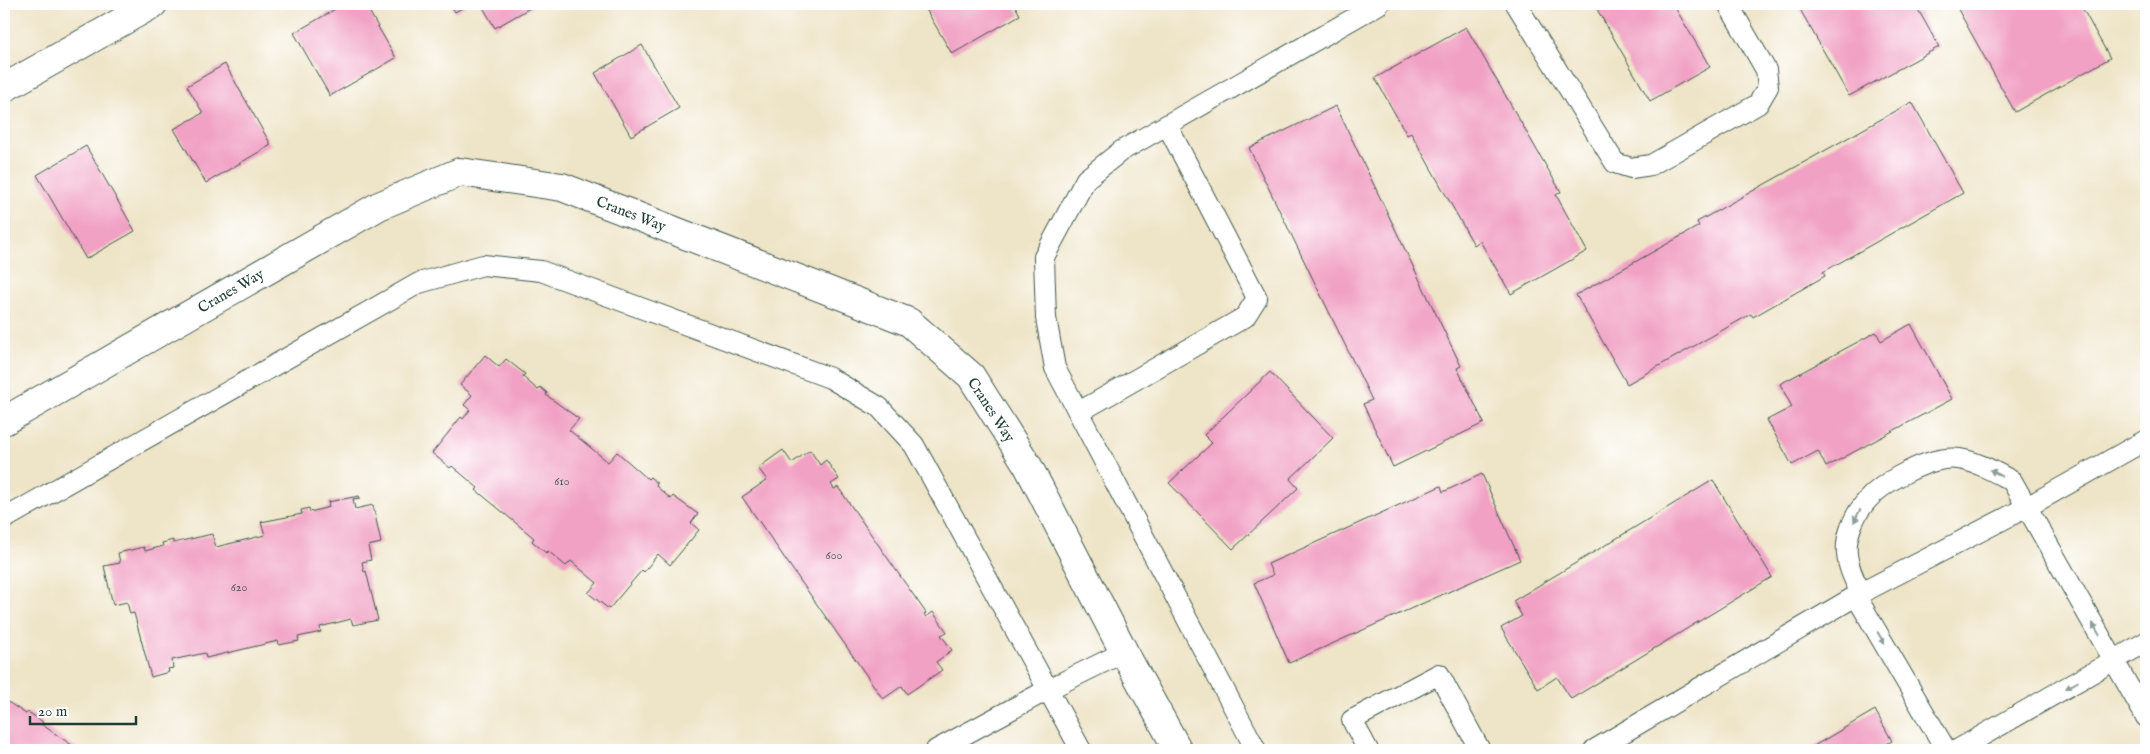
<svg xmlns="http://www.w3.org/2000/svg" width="2150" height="754" font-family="'IM FELL English',serif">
<rect width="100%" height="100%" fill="#fff"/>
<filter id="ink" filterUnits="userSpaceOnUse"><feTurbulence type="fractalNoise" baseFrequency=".02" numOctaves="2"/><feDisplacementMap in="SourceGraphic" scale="10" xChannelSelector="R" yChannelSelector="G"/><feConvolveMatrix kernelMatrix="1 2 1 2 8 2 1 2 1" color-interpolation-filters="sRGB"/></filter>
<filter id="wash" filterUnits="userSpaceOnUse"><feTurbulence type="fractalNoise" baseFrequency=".0096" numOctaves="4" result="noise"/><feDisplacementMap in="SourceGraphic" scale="20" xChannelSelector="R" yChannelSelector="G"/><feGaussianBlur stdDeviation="1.12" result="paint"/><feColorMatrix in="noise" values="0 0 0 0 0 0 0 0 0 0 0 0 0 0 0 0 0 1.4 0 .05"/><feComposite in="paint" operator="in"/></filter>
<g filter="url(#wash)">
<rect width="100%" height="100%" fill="#eee4c7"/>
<g id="blocks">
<path fill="#f1a1c4" d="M344,4h21l31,54 -66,38 -36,-63z
M450,4h19l-14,8z
M481,4h56l-42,24z
M923,4h91l6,11 -68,39z
M1594,4h79l37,63 -60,34z
M1797,4h118l24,43 -90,49z
M1955,4h125l30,54 -95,54z
M1466,27l95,165 -5,3 31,56 -76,43 -31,-53 -6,4 -63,-112 -4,2 -32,-57z
M642,45l37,63 -48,28 -36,-63z
M225,64l46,81 -65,38 -32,-54 29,-16 -16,-27z
M1912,102l51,91 -140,79 2,4 -72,41 -2,-3 -124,70 -51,-89 123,-69 -2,-4z
M1336,106l125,260 -4,2 27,55 -91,44 -30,-63 9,-4 -123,-252z
M86,146l49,85 -49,28 -49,-84z
M1911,324l41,75 -126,68 -8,-16 -26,14 -25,-45 25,-13 -12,-23 96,-52 5,9z
M485,355l14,12 7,-8 19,15 -2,3 15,13 2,-3 7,6 -1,2 33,24 -10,11 39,32 9,-10 31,27 2,-2 7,6 -1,3 15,13 2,-3 25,18 -7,9 8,7 -29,35 -12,-11 -14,18 -2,-2 -33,39 -21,-16 9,-10 -26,-22 -5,5 -18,-15 -2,2 -14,-12 2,-3 -58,-48 2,-2 -26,-22 -2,2 -18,-15 29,-36 2,2 7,-9 -6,-5 8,-10 -12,-10z
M1270,372l63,66 -43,41 8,9 -65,61 -64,-66 43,-40 -8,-8z
M783,450l9,13 18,-13 10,15 6,-5 13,19 -8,5 3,5 4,-2 88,126 -2,1 2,3 7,-5 14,20 -6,3 11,15 -16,12 6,8 -35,24 -5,-8 -19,13 -141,-202 25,-17 -9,-12z
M1482,474l38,86 -231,103 -35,-80 19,-8 -5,-11 173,-78 2,6z
M1713,480l59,97 -201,122 -14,-22 -19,12 -37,-61 21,-12 -9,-15z
M359,496l1,2 -7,1 2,10 18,-4 8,38 -13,3 3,14 -9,2 2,10 2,-1 12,49 -25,5 -2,-6 -31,8 1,5 -23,5 1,4 -20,4 -1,-4 -72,17 -1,-5 -33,7 1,8 -5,1 1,3 -18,5 -17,-64 -4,1 -3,-12 -14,3 -9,-39 16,-3 -2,-10 26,-6 1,4 18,-5 -1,-3 11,-3v3l39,-9 4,13 49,-12 -4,-13 41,-8 -1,-4 8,-2 1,4 19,-5 -1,-5z
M5,700l21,14 2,-2 15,10 -2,2 38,26h-75v-48z
M1875,710l17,31 -16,9h-69z"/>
</g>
</g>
<g filter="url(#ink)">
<use href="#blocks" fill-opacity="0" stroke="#3e564a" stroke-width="1"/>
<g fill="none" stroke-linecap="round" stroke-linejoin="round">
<g stroke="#3e564a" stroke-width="22">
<path id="lane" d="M1516,4l99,159 16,5 20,-3 107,-61 10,-17 -2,-17 -38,-66
M1079,412l166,-95 12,-19 -90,-173
M4,519l415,-236 64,-18 58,6 289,107 49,29 35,38 167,305
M1861,593c-6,-12 -13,-25 -14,-39 -2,-17 7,-38 17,-50 17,-22 67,-49 95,-45 19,3 36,13 53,22l134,236
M1856,596l90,154
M936,750l113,-61 75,-37
M1256,750l-201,-382 -9,-50 -2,-61 42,-78 35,-28 258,-147
M1368,750l-16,-30 87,-46 41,76
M1594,750l267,-157 166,-86 119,-67
M1957,750l189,-108"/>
</g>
<g stroke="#3e564a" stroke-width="30">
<path id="street" d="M4,88l149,-84
M4,421l375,-215 81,-34 102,15 347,135 62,54 57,90 96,186 54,98"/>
</g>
<use href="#lane" stroke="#fff" stroke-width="20"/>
<use href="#street" stroke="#fff" stroke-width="28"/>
</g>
<defs><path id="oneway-solid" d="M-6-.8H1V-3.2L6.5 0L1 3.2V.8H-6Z" transform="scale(1.25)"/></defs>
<g fill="#8f9e9a">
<use href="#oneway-solid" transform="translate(1996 473) rotate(-153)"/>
<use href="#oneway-solid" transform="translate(1857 516) rotate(117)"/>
<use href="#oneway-solid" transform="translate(2096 629) rotate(-120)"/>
<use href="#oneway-solid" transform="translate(1881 638) rotate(60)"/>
<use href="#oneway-solid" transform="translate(2072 685) rotate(150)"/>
</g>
</g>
<g text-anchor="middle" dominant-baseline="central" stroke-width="4" stroke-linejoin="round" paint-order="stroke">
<g font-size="12" fill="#545658">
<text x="562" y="481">610</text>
<text x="834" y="555">600</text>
<text x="239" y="587">620</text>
</g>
<g font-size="15" fill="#1f3d34" stroke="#fff">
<text transform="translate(631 214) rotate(21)">Cranes Way</text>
<text transform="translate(231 291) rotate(-30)">Cranes Way</text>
<text transform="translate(991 410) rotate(57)">Cranes Way</text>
</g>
</g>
<rect width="2150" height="754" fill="none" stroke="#fff" stroke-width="20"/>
<path d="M30 716v8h106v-8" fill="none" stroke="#1f3d34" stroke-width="2.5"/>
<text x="38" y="716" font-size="15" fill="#1f3d34" stroke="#ffffff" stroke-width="4" paint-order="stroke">20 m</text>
</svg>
